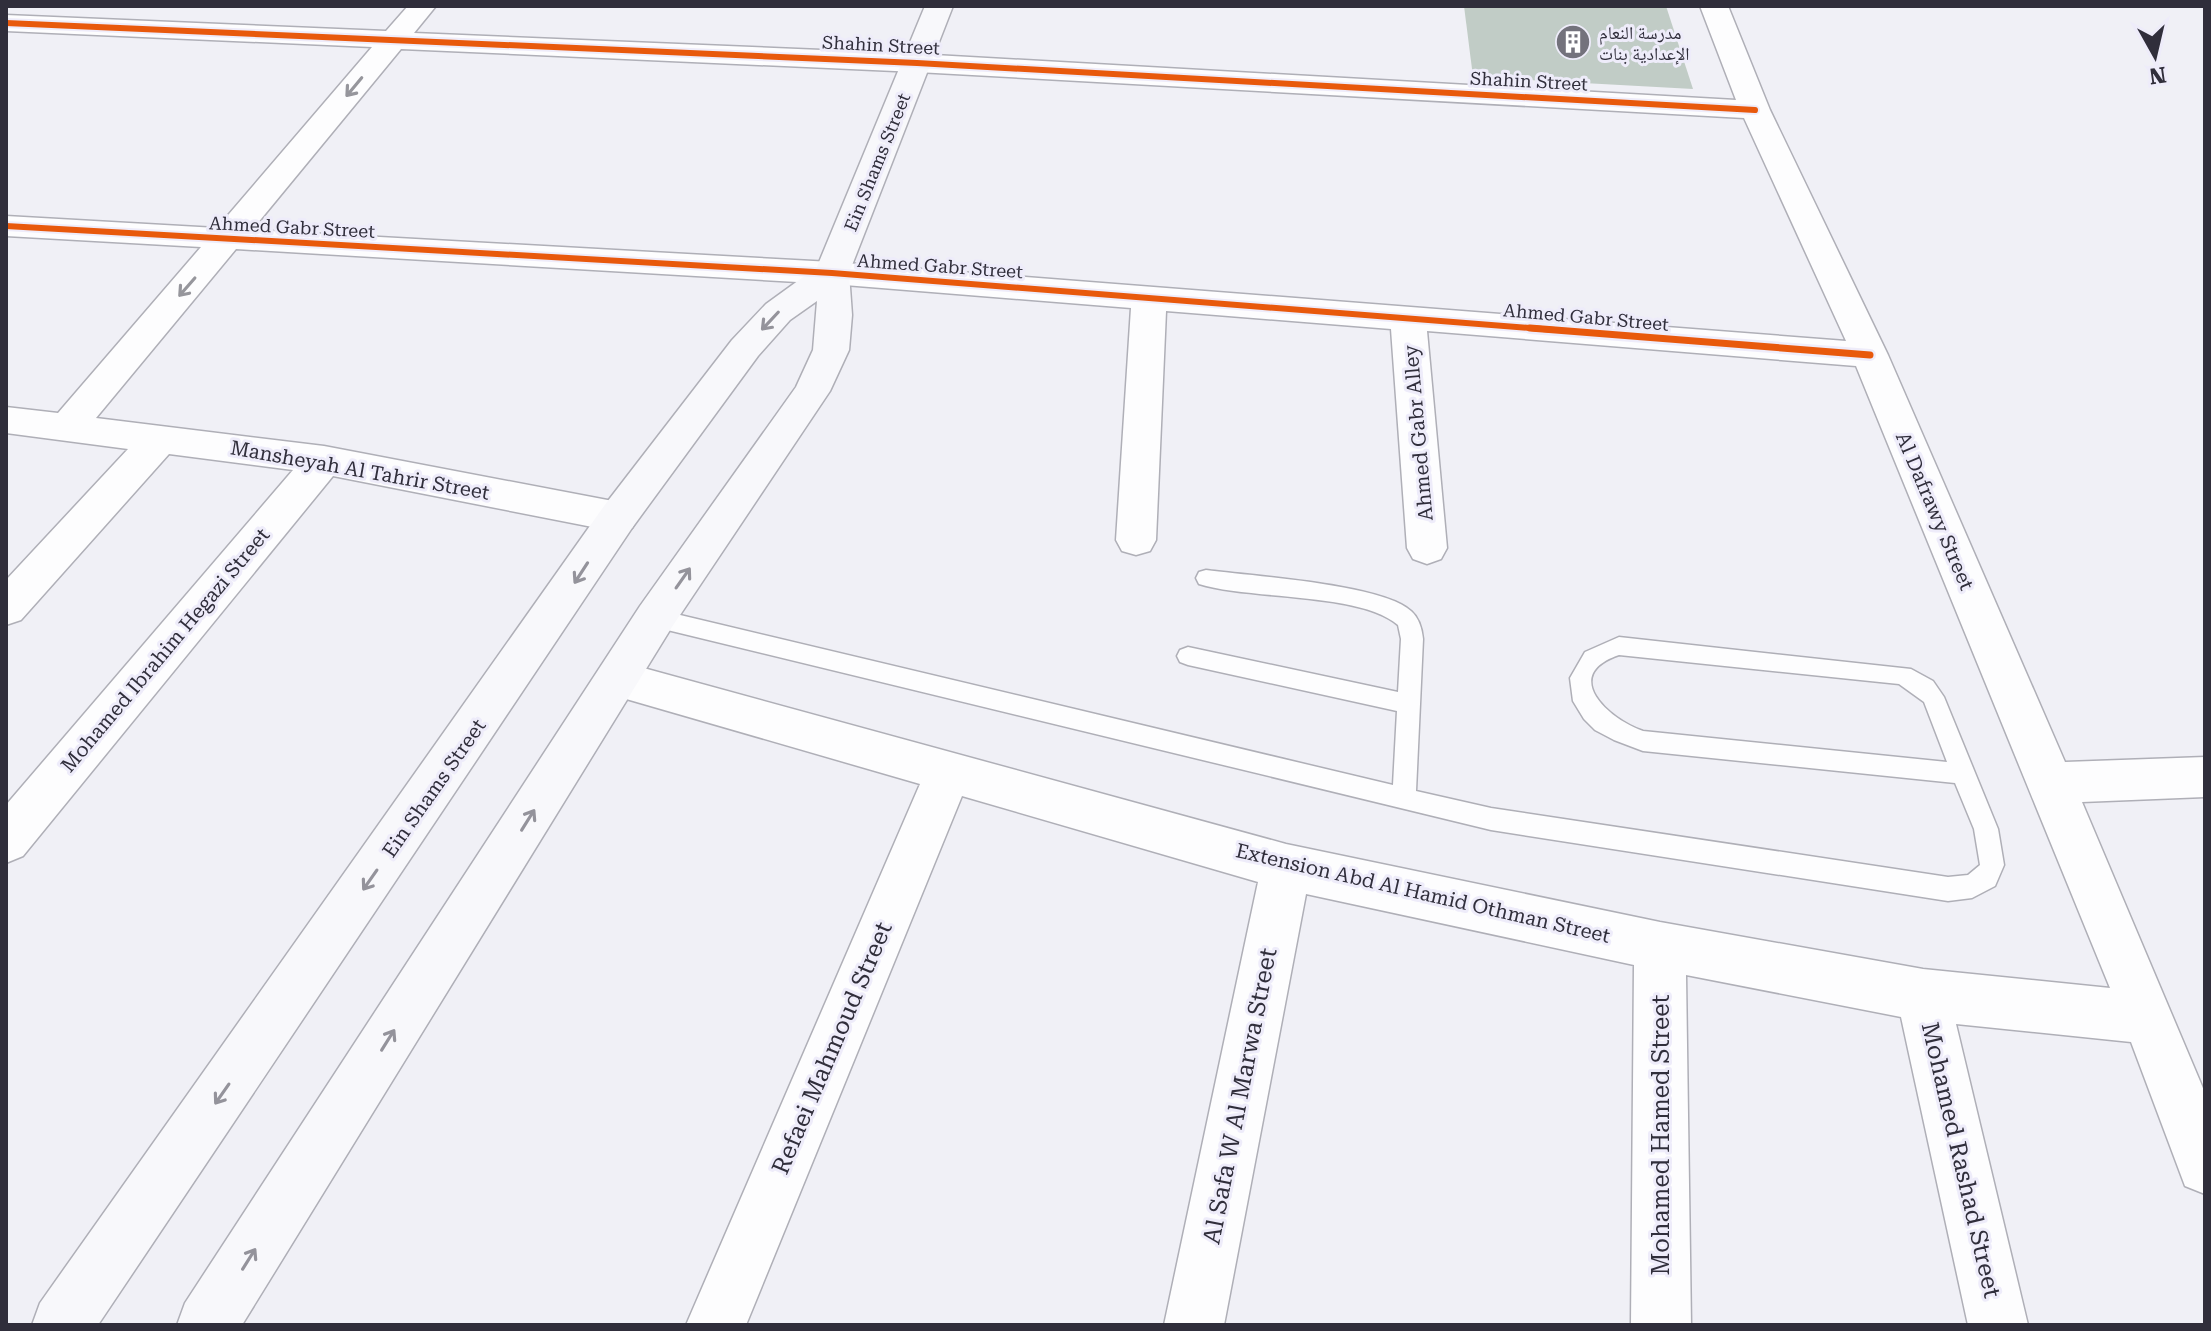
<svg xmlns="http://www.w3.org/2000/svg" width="2211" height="1331" font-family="'Roboto Serif','Noto Naskh Arabic',serif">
<rect width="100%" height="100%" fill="#f0f0f6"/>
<path fill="#c1ccc6" d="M1464,6h202l27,83 -220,-12z"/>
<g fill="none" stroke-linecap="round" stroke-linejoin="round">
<g stroke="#afafb7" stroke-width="3">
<path id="lane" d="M1206,570c44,6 176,14 205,41 8,7 11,18 12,28l-7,152 75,17 457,69 20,-2 12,-10 -6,-36 -19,-46 -312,-32 -29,-11 -19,-10 -11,-11 -11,-18 -3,-23 15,-26 34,-15 292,32 22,12 11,16 54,132 6,36 -9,21 -23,12 -24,3 -457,-71 -836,-203 -8,-3 -3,-6 3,-6 8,-3 738,176 4,-74 -209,-46 -8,-3 -3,-6 3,-6 8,-3 210,45 3,-53 -3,-14c-38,-33 -149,-25 -199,-41l-3,-6 3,-6zM1619,655l280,29 25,18 23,60 -304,-31c-35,-12 -83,-56 -24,-76z"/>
</g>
<g stroke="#afafb7" stroke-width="3">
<path id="street" d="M408,6h28l-22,27 503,21 819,46 -36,-94h28l42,104 118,245 177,407 140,-5v40l-123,5 123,291v101l-20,-8 -54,-144 -175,-18 72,301h-60l-67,-308 -215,-42 5,350h-60l3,-360 -328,-71 -82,431h-60l94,-443 -296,-86 -216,529h-60l234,-541 -318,-92 -6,-13 6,-13 16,-5 668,183 374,78 263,47 187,19 -254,-622 -429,-35 20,217 -6,11 -14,5 -14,-5 -6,-11 -16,-219 -225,-18 -10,229 -6,11 -14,4 -14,-4 -6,-11 15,-232 -299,-24 -596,-35 -140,169 228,28 294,56 14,4 6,11 -6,11 -14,4 -285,-56 -310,380 -17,7v-58l287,-335 -124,-16 -148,166 -15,5v-45l122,-131 -122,-16v-26l52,6 143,-166 -195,-11v-20l211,12 155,-181 -366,-16v-16l380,16zM401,49l516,23 827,46 102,223 -1014,-79 -580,-32z"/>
</g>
<g stroke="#afafb7" stroke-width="3">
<path id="secondary" d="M925,6h28l-104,267 3,42 -3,35 -19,41 -160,239 -428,695h-65l8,-22 455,-697 156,-219 17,-37 4,-49 -27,19 -32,36 -126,172 -534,797h-66l8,-22 564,-797 128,-166 34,-36 51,-37z"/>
</g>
<use href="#lane" fill="#fdfdfe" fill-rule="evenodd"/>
<use href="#street" fill="#fdfdfe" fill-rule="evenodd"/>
<use href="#secondary" fill="#f8f8fb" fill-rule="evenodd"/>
<g stroke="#eeecfa" stroke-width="10">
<path id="cycleway-far1" d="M6,23l911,40 838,47
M6,226l826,47 723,57"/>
</g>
<g stroke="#eeecfa" stroke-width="12">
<path id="cycleway" d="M1530,328l340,27"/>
</g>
<use href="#cycleway-far1" stroke="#e8590c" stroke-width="6"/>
<use href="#cycleway" stroke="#e8590c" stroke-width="7"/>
</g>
<defs><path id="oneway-shaft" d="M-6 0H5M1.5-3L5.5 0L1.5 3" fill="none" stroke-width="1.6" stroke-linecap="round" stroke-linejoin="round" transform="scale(2)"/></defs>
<g stroke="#96969c">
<use href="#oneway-shaft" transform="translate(354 87) rotate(130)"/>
<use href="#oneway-shaft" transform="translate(187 287) rotate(131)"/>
</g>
<g stroke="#94939b">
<use href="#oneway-shaft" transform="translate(770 321) rotate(133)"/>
<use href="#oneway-shaft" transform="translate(581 573) rotate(123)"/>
<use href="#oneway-shaft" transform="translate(683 578) rotate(-55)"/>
<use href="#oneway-shaft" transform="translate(528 820) rotate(-58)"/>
<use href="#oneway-shaft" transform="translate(370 880) rotate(125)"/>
<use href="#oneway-shaft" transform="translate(388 1040) rotate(-58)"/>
<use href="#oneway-shaft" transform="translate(222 1094) rotate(125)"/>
<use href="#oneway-shaft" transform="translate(249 1259) rotate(-58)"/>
</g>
<defs>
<g id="building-disc" transform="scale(1.8)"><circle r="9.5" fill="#73727c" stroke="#eeecfa"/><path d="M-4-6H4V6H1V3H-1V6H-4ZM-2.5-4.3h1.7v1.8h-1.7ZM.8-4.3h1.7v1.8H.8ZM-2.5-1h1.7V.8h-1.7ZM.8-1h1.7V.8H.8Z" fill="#fff"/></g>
</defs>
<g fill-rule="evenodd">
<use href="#building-disc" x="1573" y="42"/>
</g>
<g text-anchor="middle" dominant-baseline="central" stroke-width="6" stroke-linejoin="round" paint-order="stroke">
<g font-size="18" fill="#302e3b" stroke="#eeecfa" text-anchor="start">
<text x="1599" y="32">مدرسة النعام<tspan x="1599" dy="21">الإعدادية بنات</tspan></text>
</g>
<g font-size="18" fill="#302e3b" stroke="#eeecfa">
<text transform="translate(881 45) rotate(3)">Shahin Street</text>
<text transform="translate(1529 81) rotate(3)">Shahin Street</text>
<text transform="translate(877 162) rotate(-68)">Ein Shams Street</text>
<text transform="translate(292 227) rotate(3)">Ahmed Gabr Street</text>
<text transform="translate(940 266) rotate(4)">Ahmed Gabr Street</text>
<text transform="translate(1586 317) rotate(5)">Ahmed Gabr Street</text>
</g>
<g font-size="20" fill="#302e3b" stroke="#eeecfa">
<text transform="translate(1418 433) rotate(-95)">Ahmed Gabr Alley</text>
<text transform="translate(360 470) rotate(10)">Mansheyah Al Tahrir Street</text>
<text transform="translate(1935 511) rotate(67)">Al Dafrawy Street</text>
<text transform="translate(165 650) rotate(-50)">Mohamed Ibrahim Hegazi Street</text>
<text transform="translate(434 788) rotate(-55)">Ein Shams Street</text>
<text transform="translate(1423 893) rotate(13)">Extension Abd Al Hamid Othman Street</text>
</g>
<g font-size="24" fill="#302e3b" stroke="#eeecfa">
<text transform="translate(832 1048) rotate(-67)">Refaei Mahmoud Street</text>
<text transform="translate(1240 1096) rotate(-79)">Al Safa W Al Marwa Street</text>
<text transform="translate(1661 1135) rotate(-90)">Mohamed Hamed Street</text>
<text transform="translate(1961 1160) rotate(77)">Mohamed Rashad Street</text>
</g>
</g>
<rect width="2211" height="1331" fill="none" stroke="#302e3b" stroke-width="16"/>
<g transform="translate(2155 56) rotate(172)" stroke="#eeecfa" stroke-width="6" paint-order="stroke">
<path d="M0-6L14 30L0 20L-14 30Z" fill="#302e3b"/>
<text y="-12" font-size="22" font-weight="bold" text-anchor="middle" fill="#302e3b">N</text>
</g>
</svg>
